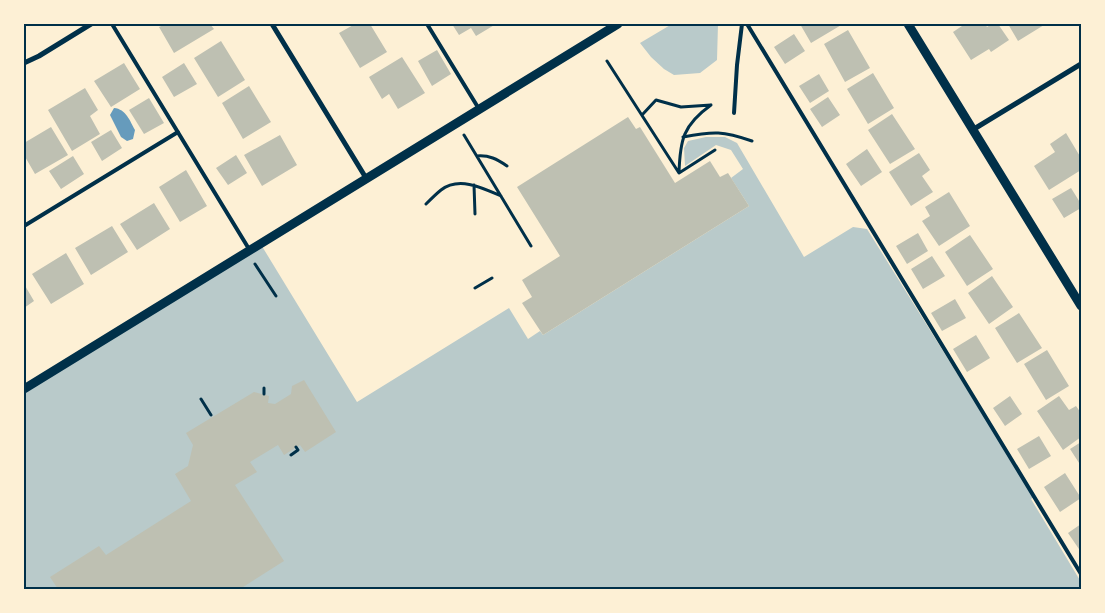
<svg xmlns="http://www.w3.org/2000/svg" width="1105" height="613" font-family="Commissioner,sans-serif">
<rect width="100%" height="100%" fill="#fdf0d5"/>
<path fill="#b9caca" d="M672,24h46l-1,36 -17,13 -26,2 -10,-6 -13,-12 -11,-14z
M706,137h19l12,6 67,114 49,-30 14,2 167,268 -3,2 50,83v7h-1057v-200l236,-146 97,159 152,-94 19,31 12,-8 3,4 206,-129 -18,-28 12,-9 -12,-19 -15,-5 -31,21 -1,-18 4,-7z"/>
<path fill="#669bbc" d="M114,108c12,1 16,13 21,22l-2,9 -6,2 -6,-4 -11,-22z"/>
<path fill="#bec0b2" d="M165,24h45l4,5 -40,24 -15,-26z
M355,24h15l17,28 -27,16 -21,-35z
M452,24h44l-20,12 -5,-8 -12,7z
M800,24h43l-32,19z
M965,24h20l2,3 5,-3h6l11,16 -18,12 -2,-3 -18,11 -18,-28z
M1008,24h35l1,1 -26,16z
M848,30l22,38 -25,14 -21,-38z
M794,34l11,17 -20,13 -11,-17z
M221,41l24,39 -27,17 -24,-39z
M437,50l14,24 -19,12 -14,-25z
M402,57l23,36 -27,16 -9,-15 -7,5 -13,-22z
M124,63l16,26 -29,18 -17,-26z
M184,63l13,21 -23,13 -12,-20z
M873,73l21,35 -26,16 -21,-35z
M819,74l10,17 -19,12 -11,-17z
M249,86l22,36 -28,17 -21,-36z
M85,88l13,22 -8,6 10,18 -28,17 -24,-41z
M828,97l12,18 -18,12 -12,-18z
M149,98l15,25 -20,11 -15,-24z
M892,114l23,35 -25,15 -22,-34z
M628,117l8,12 4,-2 35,56 35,-22 10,16 8,-4 21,33 -206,129 -21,-32 10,-6 -10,-17 38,-24 -43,-69z
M51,127l17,28 -33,19 -11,-19v-12z
M111,130l11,18 -20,13 -11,-19z
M1066,133l15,25v12l-32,20 -15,-24 21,-14 -5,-8z
M280,135l17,30 -35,21 -18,-31z
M867,149l15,23 -21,14 -15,-22z
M919,153l11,17 -8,6 11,16 -22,14 -22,-34z
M236,155l11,18 -19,12 -12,-17z
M73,156l11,18 -23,15 -12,-18z
M186,170l21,36 -27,16 -21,-35z
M1071,188l10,16v4l-17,10 -12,-19z
M949,192l21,34 -31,20 -17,-25 8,-5 -5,-9z
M154,203l16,26 -33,21 -17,-26z
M112,226l16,26 -37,23 -16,-27z
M918,233l10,18 -21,13 -11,-18z
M970,235l23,34 -26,17 -22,-34z
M66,253l18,31 -33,20 -19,-30z
M932,256l13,20 -22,13 -12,-20z
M992,276l21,31 -24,17 -21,-31z
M24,284l10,17 -10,7z
M955,299l11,19 -24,13 -11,-18z
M1019,313l23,35 -25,15 -22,-35z
M976,335l14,23 -23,14 -14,-23z
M1047,350l22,36 -23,14 -22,-36z
M304,380l32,52 -31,20 -5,-7 -16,10 -6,-10 -28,17 7,10 -22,13 49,76 -44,28h-182l-8,-12 49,-31 7,9 85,-54 -16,-27 13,-8 5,-21 -7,-12 68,-41 15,4 -1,7 7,1 16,-10 1,-8z
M1010,396l12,18 -17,12 -12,-18z
M1059,396l10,14 7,-4 5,7v24l-18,13 -26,-39z
M1039,436l12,20 -22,13 -12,-20z
M1081,442v24l-11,-17z
M1065,473l16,25 -21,14 -16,-25z
M1081,524v28l-13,-19z"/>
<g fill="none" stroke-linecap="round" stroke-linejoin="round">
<path stroke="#003049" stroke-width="3" d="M607,61l72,112
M642,115l14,-15 25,7 30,-2
M464,135l67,111
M683,137c31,-6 40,-6 69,4
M477,156c12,-1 20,3 30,10
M679,173c1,-33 4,-48 32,-68
M679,173l36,-23
M474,185l1,29
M426,204c5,-5 10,-10 15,-14 18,-14 42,-2 60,6
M255,264l21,32
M475,288l17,-10
M264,388v6
M201,399l10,16
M291,455l7,-5 -2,-3"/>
<path stroke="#003049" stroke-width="4" d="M112,24l137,225
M427,24l52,85
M747,24l334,550
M734,113l3,-48 5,-41
M24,226l154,-94"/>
<path stroke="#003049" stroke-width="5" d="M272,24l94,154
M24,63l15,-7 52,-32
M974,129l107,-65"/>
<path stroke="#003049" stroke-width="9" d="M908,24l173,282
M24,389l594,-365"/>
</g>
<rect width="1105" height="613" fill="none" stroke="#fdf0d5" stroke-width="50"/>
<rect x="25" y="25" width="1055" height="563" fill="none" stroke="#003049" stroke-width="2"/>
</svg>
